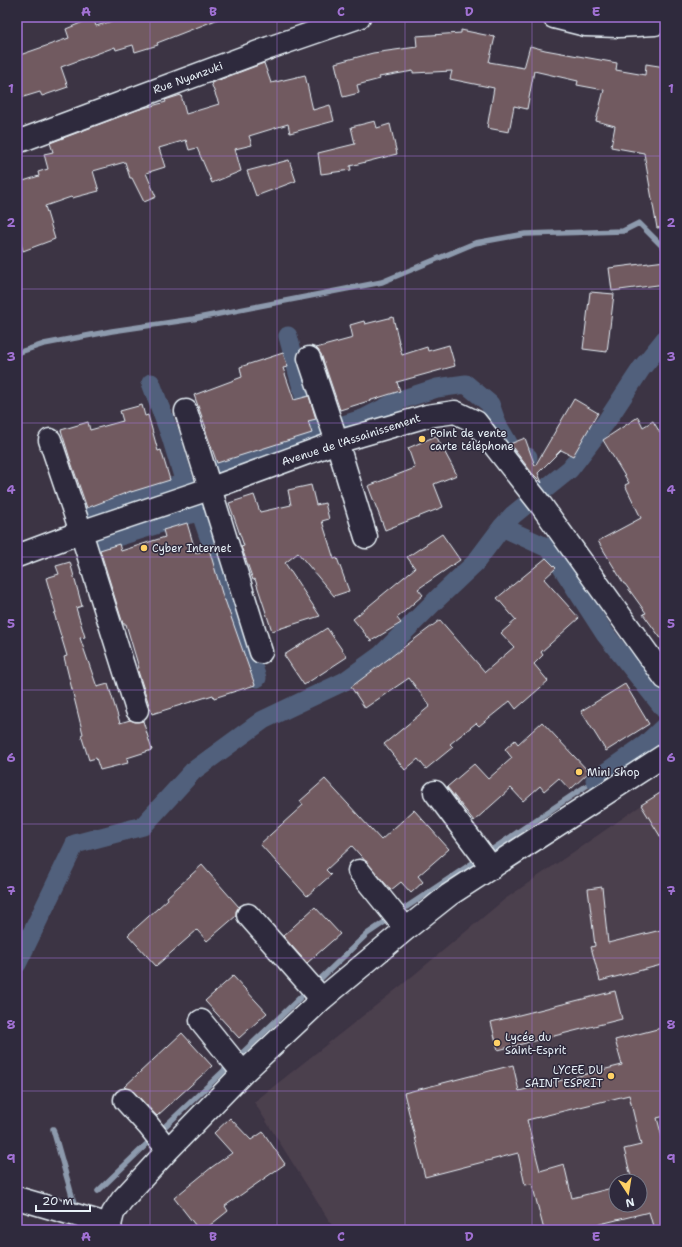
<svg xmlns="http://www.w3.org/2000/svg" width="682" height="1247" font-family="'Shantell Sans',sans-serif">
<rect width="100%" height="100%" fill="#3c3444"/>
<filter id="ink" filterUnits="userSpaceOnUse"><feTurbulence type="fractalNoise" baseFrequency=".025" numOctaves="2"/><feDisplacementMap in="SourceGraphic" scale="8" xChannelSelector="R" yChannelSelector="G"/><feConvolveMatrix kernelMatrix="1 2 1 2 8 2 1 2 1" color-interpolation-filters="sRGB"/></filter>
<g filter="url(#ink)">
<path fill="#4c3f4d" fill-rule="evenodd" d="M665,789v441h-330l-81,-128 149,-118 102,-85zM616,1181h24v24h-24z"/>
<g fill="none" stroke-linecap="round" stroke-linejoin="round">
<path stroke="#8d9aad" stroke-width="5.5" d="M17,353l27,-9 68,-13 81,-12 189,-37 93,-39 50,-9 98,-3 16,-8 26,26
M487,853l108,-73
M399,912l81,-54
M314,985l53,-51 25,-17
M237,1058l71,-68
M53,1129l23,81
M159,1132l72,-68
M98,1191l55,-53"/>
<path stroke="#51607b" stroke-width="19" d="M340,426l25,-8 35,-18 37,-12 29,-4 24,20 7,20 11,19 10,21 10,-7
M211,471l71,-22 33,-14 -18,-65 -9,-34
M78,515l107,-32 -14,-46 -20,-54
M502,527l48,22 55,85 60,76
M95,544l105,-33 57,167
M595,780l51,-36 19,-18
M17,964l58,-120 68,-18 50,-55 70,-51 82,-39 36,-26 57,-57 37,-35 27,-36 11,-12 57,-46 36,-47 35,-53 24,-30"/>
</g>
<path fill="#715a61" stroke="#e8f1f8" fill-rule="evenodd" d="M125,17l96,1 -64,25 1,2 -23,7 -2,-7 -17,5 -1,-3 -54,20 7,20 -26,9 -2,-4 -23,7v-43l52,-18 -3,-9 27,-11 3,8z
M461,30l34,7 -6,25 35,6 6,-22 15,4 72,13 -1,7 29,5 1,-11 19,3v160l-8,1 -13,-75 -33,-6 4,-21 -19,-5 8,-31 -27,-5 1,-4 -44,-10 -7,38 -13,-3 -5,26 -22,-4 7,-40 -44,-9 2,-8 -39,2v-2l-34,6 1,2 -23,6 2,8 -16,4 -8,-34 38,-10 44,-6 -1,-11 45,-3z
M264,63l7,20 34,-8 8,35 17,-5 4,16 -44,12 -2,-9 -39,12 3,9 -17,4 6,22 -29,12 -15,-35 -8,2 -3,-10 -27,8 6,19 -19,6 10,24 -12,5 -12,-24h-2l-5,-16 -32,9 6,20 -27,7 -1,-1 -26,9 10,33 -32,12 -6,-21v-47l22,-7 -1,-4 10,-3 -4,-15 9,-2 -3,-9 87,-33 29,-8 -1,-2 16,-5 5,19 33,-10 -8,-21z
M375,121l2,7 13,-4 7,30 -47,12 1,4 -30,4 -3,-21 37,-9 -4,-17z
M289,160l7,21 -40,15 -9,-25z
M665,261v23l-53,7 -3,-23z
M590,292l24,2 -7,58 -24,-3z
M393,317l9,38 25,-8 1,4 21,-6 6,21 -58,16 3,9 -60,19 -19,-56 -5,-6 37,-10 -3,-13 14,-4 1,3z
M283,353l5,14 -5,1 11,32 15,-4 7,23 -8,2 4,12 -95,30 -12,-34 1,-1 -12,-33 48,-18 -2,-10z
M574,399l24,14 -25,43 -12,-6 -23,23 4,10 -10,-10 -22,-29 15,-6 10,28z
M142,405l3,11 3,-1 10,36 3,-1 9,30 -39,12v-1l-44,17 -17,-49 -9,-29 27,-8 2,8 33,-9 -3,-10z
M638,417l5,10 10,-6 12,20v203l-22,-30 3,-1 -21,-29h-1l-26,-43 43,-23 -16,-33 4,-2 -26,-43z
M436,436l21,39 -23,9 9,23 -58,23 -17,-44 47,-18 -7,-20z
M311,485l5,20 9,-2 4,16 -7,2 12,38 3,-1 12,33 -15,5 -36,-43 -13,10 35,53 -48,15 -17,-52 -2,1 -9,-26 -3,-7 3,-1 -15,-43 25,-8 6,17 31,-7 -3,-15z
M187,523l9,30 13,-4 15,51h1l30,85 -41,13 -1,-3 -61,19 -15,-46h2l-13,-44h-3l-23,-74 19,-6 2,7 44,-14 -2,-7z
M442,534l18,26 -42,29 5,6 -26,23 4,5 -30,18 -18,-22 62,-51 -8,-11z
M546,558l10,10 -12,11 35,39 -38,34 2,3 -9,9 14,17 -32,28 -6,-8 -31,25 -3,-3 -26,21 3,3 -27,22 -8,-10 -13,11 -21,-26 46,-38 -21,-28 -44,30 -14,-21 89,-67 45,52 29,-25 -13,-14 15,-13 -19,-22z
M70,562l12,44 -6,2 9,29 -5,1 17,49 11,-3 12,39 10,-3 5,2 8,-1 9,29 -25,8 1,5 -28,7 -4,-12 -7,2 -8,-25 2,-1 -19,-77 3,-1 -13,-43h2l-10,-35 13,-4 -3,-8z
M327,628l20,29 -43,28 -20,-30z
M625,684l24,40 -43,27 -25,-40z
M542,722l47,50 -19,18 -11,-12 -15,13 -4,-5 -17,15 -12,-13 -37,33 -27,-34 27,-23 14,15 24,-21 -7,-9 10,-9 3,4z
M325,779l56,61 33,-30 35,39 -31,27 5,6 -12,11 -10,-11 -10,8 -39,-44 -26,24 5,5 -24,21 -47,-52 43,-39 -3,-4z
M665,790v54l-24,-39z
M202,865l37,42 -3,4v5l-29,25 -10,-11 -41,36 -28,-31 40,-36 -1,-2z
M602,887l6,56 57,-14v35l-65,17 -9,-34 4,-1 -7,-57z
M315,907l25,27 -33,29 -24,-27z
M233,976l34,37 -28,25 -34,-37z
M615,991l7,28 -124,31 -7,-28z
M665,1027v89l-8,2 8,30v82h-11l-5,-18 -73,18h-32l-12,-46 -7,1 -7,-32 -93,24 -21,-84 109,-28 6,26 103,-26 -7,-25zM629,1095l12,50 -17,4 8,32h8v24h-24v-18l-44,11 -8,-34 -24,7 -13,-51z
M182,1033l30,33 -55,50 -23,-24 -10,-5z
M230,1118l21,22 12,-8 22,32 -60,42 3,5 -24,19h-5l-25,-32 38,-31 20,-14 -18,-20z"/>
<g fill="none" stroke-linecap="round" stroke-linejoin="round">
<g stroke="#e8f1f8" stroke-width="25">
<path id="minor" d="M554,17l32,8 33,1 36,-2 10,-4
M17,142l252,-94 90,-31
M309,358l28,84 29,95
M186,411l75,241
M50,440l31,92 56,178
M17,556l64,-24 128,-43 128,-47 90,-26 28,-4 21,10 65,83 124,173
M435,792l57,76
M359,871l47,58
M248,915l74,84
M201,1021l42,52
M125,1100l23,25 20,25
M17,1198l93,27
M111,1230l-1,-5 3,-12 9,-13 46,-50 75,-77 79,-74 84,-70 43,-34 216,-140"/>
</g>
<use href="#minor" stroke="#2f2a3d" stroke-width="22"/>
</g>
</g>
<path fill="none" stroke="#a171d3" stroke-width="1" stroke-opacity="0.55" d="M150,17v1213M277,17v1213M405,17v1213M532,17v1213M17,156h648M17,289h648M17,423h648M17,557h648M17,690h648M17,824h648M17,958h648M17,1091h648"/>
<g fill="#ffd166" stroke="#2f2a3d" stroke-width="1.5">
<circle cx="422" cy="439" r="4"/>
<circle cx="144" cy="548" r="4"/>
<circle cx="579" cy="772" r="4"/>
<circle cx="497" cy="1043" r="4"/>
<circle cx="611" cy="1076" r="4"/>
</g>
<g text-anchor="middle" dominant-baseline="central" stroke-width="3" stroke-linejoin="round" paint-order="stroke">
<g font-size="11" fill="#e8f1f8" stroke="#2f2a3d">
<text transform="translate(188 78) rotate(-20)">Rue Nyanzuki</text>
<text transform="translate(351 440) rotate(-18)">Avenue de l'Assainissement</text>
</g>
<g font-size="11" fill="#e8f1f8" stroke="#2f2a3d" text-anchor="start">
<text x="430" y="433">Point de vente<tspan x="430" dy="13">carte téléphone</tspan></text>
<text x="152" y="548">Cyber Internet</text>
<text x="587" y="772">Mini Shop</text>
<text x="505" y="1037">Lycée du<tspan x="505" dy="13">Saint-Esprit</tspan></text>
<text x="603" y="1070" text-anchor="end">LYCEE DU<tspan x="603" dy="13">SAINT ESPRIT</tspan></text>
</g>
</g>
<rect width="682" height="1247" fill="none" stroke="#2f2a3d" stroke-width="44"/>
<g transform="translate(628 1193) rotate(168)"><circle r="19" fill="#2f2a3d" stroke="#797a88"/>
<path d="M0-3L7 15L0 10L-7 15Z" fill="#ffd166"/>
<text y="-6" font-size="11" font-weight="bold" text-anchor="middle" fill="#e8f1f8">N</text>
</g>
<path d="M36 1205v6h54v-6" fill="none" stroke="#e8f1f8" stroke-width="2"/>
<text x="42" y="1205" font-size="12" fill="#e8f1f8" stroke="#2f2a3d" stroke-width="3" paint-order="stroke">20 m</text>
<rect x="22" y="22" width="638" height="1203" fill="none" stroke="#a171d3" stroke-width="1.5"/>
<g font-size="13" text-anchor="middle" font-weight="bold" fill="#a171d3">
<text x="86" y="16">A</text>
<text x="213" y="16">B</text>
<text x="341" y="16">C</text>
<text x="469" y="16">D</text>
<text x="596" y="16">E</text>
<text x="11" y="93">1</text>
<text x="671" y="93">1</text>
<text x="11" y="227">2</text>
<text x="671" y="227">2</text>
<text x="11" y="361">3</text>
<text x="671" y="361">3</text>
<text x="11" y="494">4</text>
<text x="671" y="494">4</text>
<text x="11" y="628">5</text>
<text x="671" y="628">5</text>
<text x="11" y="762">6</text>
<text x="671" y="762">6</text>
<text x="11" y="895">7</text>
<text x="671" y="895">7</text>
<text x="11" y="1029">8</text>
<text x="671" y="1029">8</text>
<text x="11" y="1163">9</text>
<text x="671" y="1163">9</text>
<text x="86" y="1241">A</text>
<text x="213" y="1241">B</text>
<text x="341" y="1241">C</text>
<text x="469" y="1241">D</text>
<text x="596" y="1241">E</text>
</g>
</svg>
